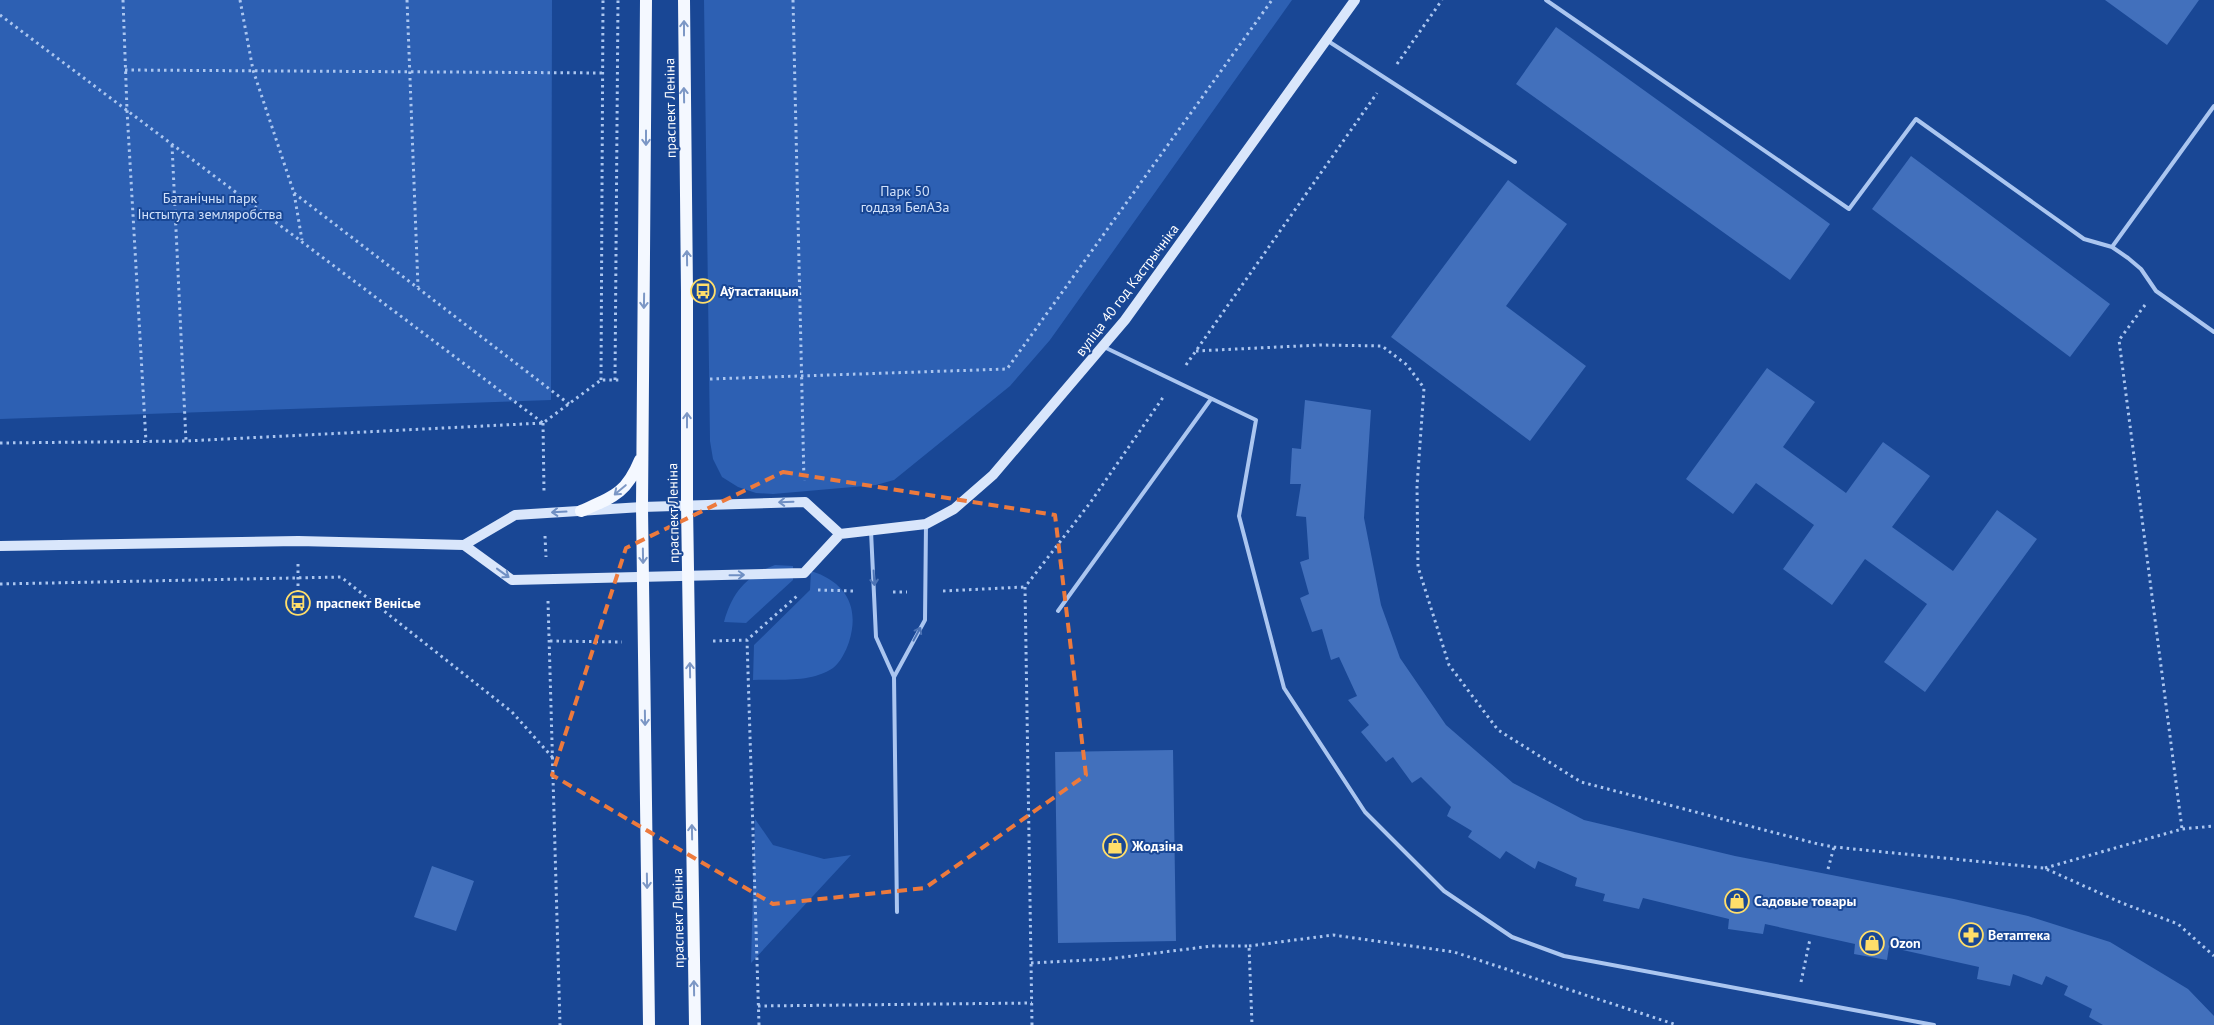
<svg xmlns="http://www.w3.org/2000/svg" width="2214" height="1025" font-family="'PT Sans',sans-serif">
<rect width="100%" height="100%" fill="#194795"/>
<path fill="#2d60b3" d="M0,0h552l-1,400 -551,19z
M704,0h588l-242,340 -40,46 -116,94 -18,5 -103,9 -17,-1 -18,-6 -16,-10 -9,-18 -3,-18z
M775,565l18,1v14l-47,43 -22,-1c8,-29 22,-46 51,-57z
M811,571c35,11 49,36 38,71 -3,9 -9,21 -16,26 -22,15 -54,11 -80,12l1,-35 56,-55z
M755,819l18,26 51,14 27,-4 -100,108z"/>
<path fill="#4270bc" d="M2105,0h94l-32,45z
M1556,27l274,197 -40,56 -274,-196z
M1911,156l199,148 -40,53 -198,-148z
M1508,180l59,44 -61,82 80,60 -56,75 -139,-104z
M1767,368l48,34 -32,45 63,46 37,-51 47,34 -38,51 61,44 44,-61 40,29 -112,153 -41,-30 43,-58 -62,-45 -33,46 -49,-36 31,-44 -58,-42 -23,31 -47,-35z
M1305,400l66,10 -7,108 17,87 19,53 46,67 67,58 71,37 151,36 219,43 74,17 82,26 78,47 26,27v9h-111l-14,-8 3,-8 -28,-14 4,-9 -22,-10 -4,9 -29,-11 -3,12 -33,-7 2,-12 -90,-20 -2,13 -33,-6 1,-10 -90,-20 -2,10 -35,-5 1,-10 -86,-21 -4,11 -36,-8 2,-7 -30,-8 2,-8 -39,-17 -3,8 -29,-18 -6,8 -32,-22 4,-6 -25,-15 4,-9 -30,-30 -9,6 -19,-26 -7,5 -25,-30 8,-7 -21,-25 9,-4 -18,-39 -8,3 -9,-31 -10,3 -12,-34 9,-4 -9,-32 9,-3 -3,-42 -10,-1 5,-32h-11l2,-36 9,1z
M1173,750l3,191 -118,2 -3,-191z
M432,866l42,15 -18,50 -42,-14z"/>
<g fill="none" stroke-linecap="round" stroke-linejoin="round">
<path stroke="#abc6f0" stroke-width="3" stroke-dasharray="2.5 4" stroke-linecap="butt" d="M123,0l4,110 19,332
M240,0l13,70 41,123 8,47
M407,0l11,287
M793,0l11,481
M0,15l543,408
M1397,64l45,-64
M125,70l478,3
M172,145l14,296
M294,193l275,211
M2145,305l-26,35 63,489
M1196,351l124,-6 62,1 25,19 17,23 -7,98 1,81 31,98 49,65 83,52 237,62 16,3 210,21 78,35 56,21 36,32
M1186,365l191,-272
M710,379l297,-10 265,-369
M601,380l2,-380
M615,380l3,-380
M543,423l1,69
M0,443l186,-2 357,-18 58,-43h18
M545,536l1,21
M298,564v39
M0,584l341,-7 171,135 41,46
M818,590l36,1
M943,591l81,-4
M893,592h14
M548,601l12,424
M550,641l72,1
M713,641l34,-1
M2045,868l137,-39 32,-3
M1828,869l6,-22
M1249,946l84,-11 121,17 223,73
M1031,963l77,-4 104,-13h37l3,79
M1801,982l9,-43
M758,1006l274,-3
M759,1025l-12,-385 50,-44
M1032,1025l-7,-438 65,-84 74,-107"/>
<path stroke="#abc6f0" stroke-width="4" d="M1546,0l303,209 67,-90 168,120 28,8 16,11 13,11 15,22 58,41
M1328,41l187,121
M2112,247l102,-141
M1104,347l152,73 -17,96 45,172 81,124 79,79 68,46 52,19 370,69
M871,531l5,106 18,40 3,235
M1058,611l153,-212
M894,677l31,-57 1,-96"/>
<path stroke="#d9e6fb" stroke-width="10" d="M464,545l48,35 292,-7 36,-39 86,-10 28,-15 39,-34 132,-155 230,-320
M0,546l298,-5 166,4 51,-30 127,-8 163,-5 35,32"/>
<path stroke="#f4f8ff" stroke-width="12" d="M646,0l-4,507 7,518
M684,0l3,292v213l8,520
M581,511c32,-14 45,-17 59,-51"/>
</g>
<defs><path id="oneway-shaft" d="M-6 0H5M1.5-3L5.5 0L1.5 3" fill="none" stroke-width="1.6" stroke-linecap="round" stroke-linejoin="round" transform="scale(1.25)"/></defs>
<g stroke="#7c97c5">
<use href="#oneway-shaft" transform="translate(684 28) rotate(-90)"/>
<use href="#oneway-shaft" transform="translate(684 95) rotate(-91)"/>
<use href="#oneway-shaft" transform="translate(646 138) rotate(90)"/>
<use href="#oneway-shaft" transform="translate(687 258) rotate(-91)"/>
<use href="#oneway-shaft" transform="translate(644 301) rotate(91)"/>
<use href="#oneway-shaft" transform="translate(687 420) rotate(-90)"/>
<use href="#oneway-shaft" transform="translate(620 490) rotate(140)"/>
<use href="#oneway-shaft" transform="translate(643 556) rotate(89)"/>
<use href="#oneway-shaft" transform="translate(690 670) rotate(-91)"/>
<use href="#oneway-shaft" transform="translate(645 718) rotate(89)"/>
<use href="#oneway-shaft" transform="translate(692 832) rotate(-91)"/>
<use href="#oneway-shaft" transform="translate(647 881) rotate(89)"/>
<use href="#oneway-shaft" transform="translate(694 988) rotate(-91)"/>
</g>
<g stroke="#6f8fc3">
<use href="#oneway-shaft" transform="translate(786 502) rotate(178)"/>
<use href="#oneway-shaft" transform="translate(559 512) rotate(177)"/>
<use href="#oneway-shaft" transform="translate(503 573) rotate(36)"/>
<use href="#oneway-shaft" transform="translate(737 575) rotate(-1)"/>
</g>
<g stroke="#4c73b5">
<use href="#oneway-shaft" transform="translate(874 578) rotate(87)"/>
<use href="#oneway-shaft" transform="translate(917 634) rotate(-62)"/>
</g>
<path fill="none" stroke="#ed7a3d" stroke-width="4" stroke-dasharray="10 6" stroke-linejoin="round" d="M783,472l272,43 31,260 -161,113 -152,16 -221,-129 74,-227z"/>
<defs>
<g id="bus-ring" transform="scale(1.25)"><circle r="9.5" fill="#194795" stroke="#ffde6a" stroke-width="1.5"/><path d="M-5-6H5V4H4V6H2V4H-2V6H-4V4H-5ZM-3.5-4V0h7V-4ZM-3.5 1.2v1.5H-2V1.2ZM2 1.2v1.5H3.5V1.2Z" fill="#ffde6a"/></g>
<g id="shop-ring" transform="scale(1.25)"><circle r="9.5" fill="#194795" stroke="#ffde6a" stroke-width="1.5"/><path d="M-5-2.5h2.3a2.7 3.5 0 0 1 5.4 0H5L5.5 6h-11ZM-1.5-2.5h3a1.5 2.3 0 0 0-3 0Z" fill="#ffde6a"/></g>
<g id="pharmacy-ring" transform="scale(1.25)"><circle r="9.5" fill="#194795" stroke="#ffde6a" stroke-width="1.5"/><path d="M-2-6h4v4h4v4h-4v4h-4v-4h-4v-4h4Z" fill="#ffde6a"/></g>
</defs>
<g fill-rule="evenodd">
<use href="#bus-ring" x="703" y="291"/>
<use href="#bus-ring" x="298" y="603"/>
<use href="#shop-ring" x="1115" y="846"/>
<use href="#shop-ring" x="1737" y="901"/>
<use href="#pharmacy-ring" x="1971" y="935"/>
<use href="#shop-ring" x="1872" y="943"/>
</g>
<g text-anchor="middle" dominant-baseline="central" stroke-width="4" stroke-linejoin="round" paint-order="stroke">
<g font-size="14" fill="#fff" stroke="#194795">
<text transform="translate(670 108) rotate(-91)">праспект Леніна</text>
<text transform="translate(1127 290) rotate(-53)">вуліца 40 год Кастрычніка</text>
<text transform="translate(673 513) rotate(-91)">праспект Леніна</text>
<text transform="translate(678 918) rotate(-91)">праспект Леніна</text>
</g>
<g font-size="14" fill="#d2e2fb" stroke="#194795">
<text x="905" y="191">Парк 50<tspan x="905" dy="16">годдзя БелАЗа</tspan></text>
<text x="210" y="198">Батанічны парк<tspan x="210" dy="16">Інстытута земляробства</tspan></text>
</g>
<g font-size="14" font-weight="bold" fill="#fff" stroke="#194795" text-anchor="start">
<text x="720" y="291">Аўтастанцыя</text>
<text x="316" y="603">праспект Венісье</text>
<text x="1132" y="846">Жодзіна</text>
<text x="1754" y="901">Садовые товары</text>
<text x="1988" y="935">Ветаптека</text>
<text x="1890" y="943">Ozon</text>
</g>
</g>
</svg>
